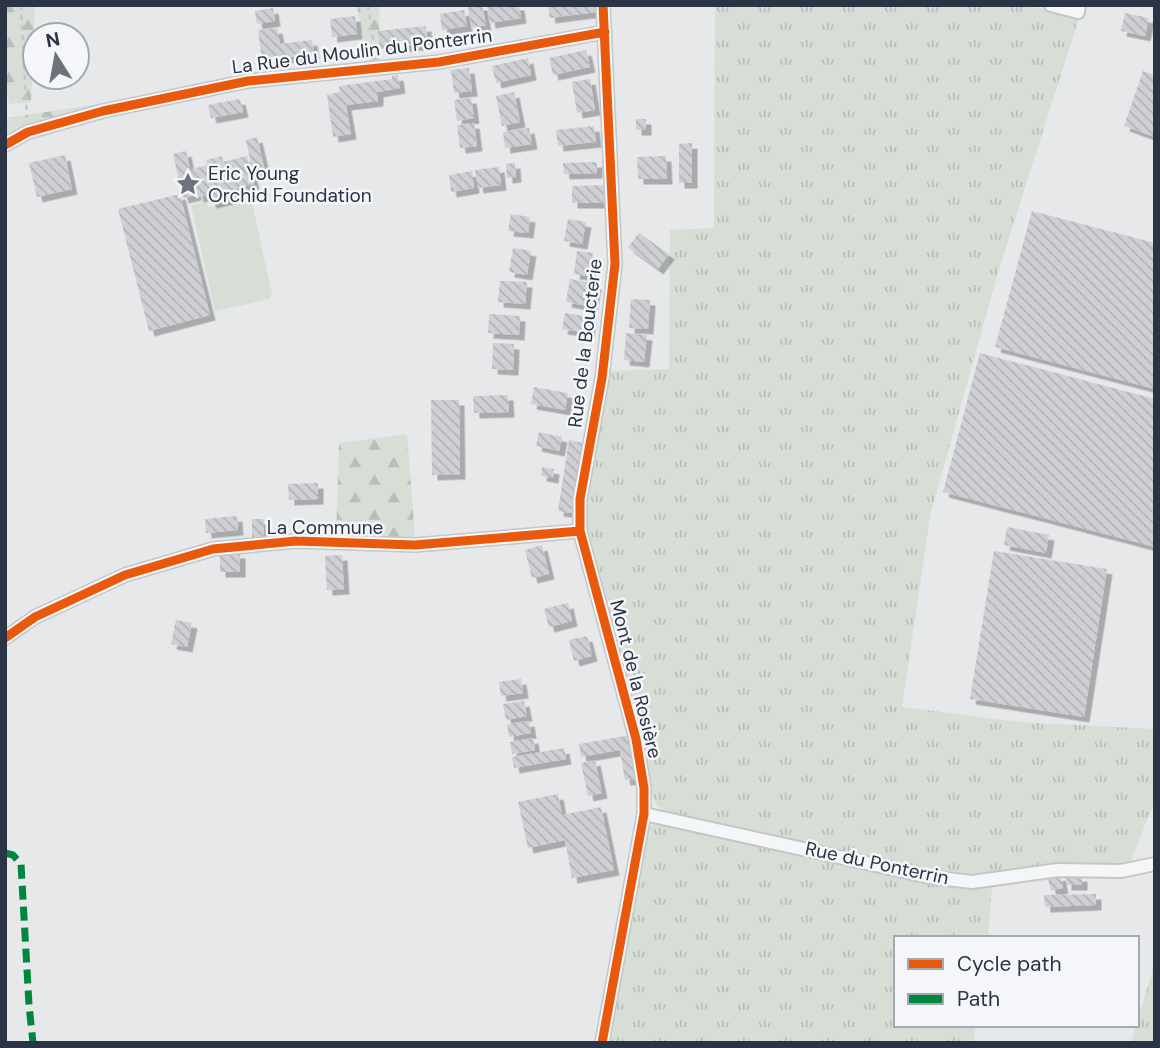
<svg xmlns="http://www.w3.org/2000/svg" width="1160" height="1048" font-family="'DM Sans',sans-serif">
<defs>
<pattern id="grass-tufts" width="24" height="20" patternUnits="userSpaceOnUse" patternTransform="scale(1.75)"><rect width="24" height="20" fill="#d6ded6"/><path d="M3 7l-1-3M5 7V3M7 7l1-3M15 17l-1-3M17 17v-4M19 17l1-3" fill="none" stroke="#b8bfb9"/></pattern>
<pattern id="forest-firs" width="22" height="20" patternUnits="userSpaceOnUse" patternTransform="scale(1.75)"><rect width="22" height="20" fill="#d6ded6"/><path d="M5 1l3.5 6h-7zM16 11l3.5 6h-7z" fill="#b8bfb9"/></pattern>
<pattern id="building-back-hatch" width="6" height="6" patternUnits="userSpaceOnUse" patternTransform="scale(1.75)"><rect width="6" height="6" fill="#ced0d3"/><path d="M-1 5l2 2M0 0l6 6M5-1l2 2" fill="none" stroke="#b1b3b6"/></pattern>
<filter id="shadow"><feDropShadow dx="5.5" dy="5.5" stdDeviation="0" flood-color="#0004"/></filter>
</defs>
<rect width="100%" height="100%" fill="#e6e8ea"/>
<path fill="url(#grass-tufts)" d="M715,5h314l50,13 -80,251 -69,247 -28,191 117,15 136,7v70l-25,65 -72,2 -89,10 -84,-13 -221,-52 -8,-7 -4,-10 -14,-76 -46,-160 -6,-38 1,-34 21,-115 61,-2 1,-139 44,-2z
M656,822l286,64h50l-4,52h-92v87h80l-3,18h-363l36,-214z
M1155,962v81h-24z"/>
<path fill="url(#forest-firs)" d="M5,5h30l-4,97 -22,2 -4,-27z
M357,5h22l1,54 -13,2z
M105,103l-100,37v-22z
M407,434l8,103 -79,-1 3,-93z"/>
<path fill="#d6ded6" d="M251,198l21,96 -3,5 -54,12 -24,-106 15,-3 2,5z"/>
<path fill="url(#building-back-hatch)" filter="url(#shadow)" d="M467,5h15l4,20 -14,3z
M487,5h32l2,13 -31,5z
M548,5h47l1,7 -46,6z
M273,8l2,13 -18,3 -2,-13z
M464,10l3,16 -25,4 -2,-16z
M1125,13l24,5 -4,18 -24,-5z
M355,16l2,18 -25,3 -2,-18z
M426,26l2,18 -48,5 -2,-18z
M277,28l3,16 32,-4 2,14 -52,7 -4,-31z
M586,50l4,17 -37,8 -4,-17z
M528,58l3,17 -35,8 -4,-17z
M469,68l3,23 -18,2 -3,-23z
M1143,71l12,4v62l-31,-11z
M398,75l2,13 -22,4v9l-32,4 5,29 -18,3 -6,-42 13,-3 -1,-6 53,-7v-3z
M590,79l5,31 -18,3 -5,-31z
M514,92l6,30 -18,4 -6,-30z
M471,98l3,20 -17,3 -3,-21z
M240,99l3,13 -32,6 -3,-13z
M636,119h10v11h-10z
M474,123l3,23 -17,2 -3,-23z
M594,126l2,16 -38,4 -2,-16z
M529,128l3,16 -27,4 -2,-16z
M257,137l8,34 -12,2 -7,-33z
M692,143v40h-13v-39z
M186,151l4,19 17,-5 -1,-5 16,-4 1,6 24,-6 7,28 -23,6 1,8 -21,5 -2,-8 -11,2 -4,-17 2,15 -13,3 -10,-44z
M65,155l7,34 -35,8 -8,-34z
M666,156l1,23h-29l-1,-22z
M597,162v11l-33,1 -1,-11z
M515,163l1,14 -9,1 -1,-14z
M499,167l2,18 -23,3 -3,-18z
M472,171l2,17 -23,4 -2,-17z
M605,185l1,18h-34v-17z
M180,194l30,121 -61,16 -31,-122z
M1032,211l123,32v146l-160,-42z
M511,214l19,3 -2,16 -20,-2z
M568,219l18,3 -4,22 -18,-3z
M639,233l30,21 -11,15 -30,-22z
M513,248l18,3 -4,24 -18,-3z
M577,251l16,2 -3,23 -16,-2z
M570,279l26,5 -4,23 -26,-5z
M500,281l27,1 -2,22 -27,-2z
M631,299l19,1 -2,29 -19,-1z
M565,313l26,4 -2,16 -27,-4z
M489,314l31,2 -1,19 -31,-2z
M626,333l21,2 -3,27 -20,-2z
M493,343l21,1 -1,26 -21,-1z
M980,353l175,46v148l-212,-55z
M534,387l34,6 -3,17 -34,-6z
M508,395l1,17 -35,1 -1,-17z
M431,400h28l1,74 -28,1z
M539,432l23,5 -3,14 -23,-5z
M569,440l14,3 -11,70 -14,-2z
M542,467l12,2 -1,9 -12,-2z
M318,483v16l-29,1 -1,-16z
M237,516l1,14 -32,3 -1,-14z
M252,519h12v22h-12z
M1007,527l42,8 -3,18 -42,-8z
M542,545l7,29 -17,4 -7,-28z
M994,551l113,18 -23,148 -114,-18z
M220,553h20v19h-20z
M342,555l2,34 -17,1 -2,-34z
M568,603l4,18 -23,6 -5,-18z
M176,620l16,3 -5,24 -16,-3z
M587,636l5,20 -18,5 -5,-21z
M521,679l2,14 -22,3 -2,-14z
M524,701l3,15 -21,4 -3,-16z
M529,721l2,12 -22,4 -2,-13z
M631,735l8,44 -14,1 -5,-30 -39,7 -2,-13z
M533,738l2,12 -23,4 -2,-12z
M564,748l2,11 -52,9 -2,-11z
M595,760l7,33 -14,3 -7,-33z
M558,794l4,21 39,-8 13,63 -42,8 -7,-38 -37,8 -10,-46z
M1060,875l3,13 -12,3 -3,-13z
M1082,876v9h-16v-8z
M1096,894v11l-51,2 -1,-12z"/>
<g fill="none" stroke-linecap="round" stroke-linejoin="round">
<g stroke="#c4c6c8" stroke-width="16">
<path id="minor" d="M1051,5l27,7 1,-7
M5,145l23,-13 75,-21 145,-30 191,-19 166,-30
M5,638l30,-21 90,-42 88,-26 83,-8 119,4 165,-14
M644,814l286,63 42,5 86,-12 63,1 34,-7
M602,1043l42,-229v-26l-8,-49 -56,-208v-32l22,-121 13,-114 -12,-259"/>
</g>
<path stroke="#c5c6ca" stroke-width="2.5" stroke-dasharray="5 5" stroke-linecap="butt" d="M21,5l6,113
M368,5l8,53"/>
<use href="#minor" stroke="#f5f6f7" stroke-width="12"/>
<path stroke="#00873e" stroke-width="7" stroke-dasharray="14 7" stroke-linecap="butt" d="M5,853l8,2 8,9 8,141 4,38"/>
<g stroke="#f4f6f9" stroke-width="13">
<path id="cycleway" d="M5,145l23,-13 75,-21 145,-30 191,-19 166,-30
M5,638l30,-21 90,-42 88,-26 83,-8 119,4 165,-14
M602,1043l42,-229v-26l-8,-49 -56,-208v-32l22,-121 13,-114 -12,-259"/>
</g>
<use href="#cycleway" stroke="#e8590c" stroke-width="9"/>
</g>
<defs>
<g id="sight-bare" transform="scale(1.89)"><path d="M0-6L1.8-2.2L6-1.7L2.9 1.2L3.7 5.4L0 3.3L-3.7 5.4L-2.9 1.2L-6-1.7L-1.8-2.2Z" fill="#6c737f" stroke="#f4f6f9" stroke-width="2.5" paint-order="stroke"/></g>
</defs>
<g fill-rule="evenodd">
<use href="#sight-bare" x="188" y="184"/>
</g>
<g text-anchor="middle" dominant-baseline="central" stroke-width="5" stroke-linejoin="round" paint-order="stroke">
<g font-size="19" fill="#2b3445" stroke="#f4f6f9">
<text transform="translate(362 51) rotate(-7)">La Rue du Moulin du Ponterrin</text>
<text transform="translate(585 343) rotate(-83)">Rue de la Boucterie</text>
<text x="325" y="527">La Commune</text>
<text transform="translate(636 679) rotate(76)">Mont de la Rosière</text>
<text transform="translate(877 863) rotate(12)">Rue du Ponterrin</text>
</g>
<g font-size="19" fill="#2b3445" stroke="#f4f6f9" text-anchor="start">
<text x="208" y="173">Eric Young<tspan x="208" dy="22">Orchid Foundation</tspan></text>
</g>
</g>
<rect width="1160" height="1048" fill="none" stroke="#2b3445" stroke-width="14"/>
<rect x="894" y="936" width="245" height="91" fill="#f4f6f9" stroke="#a4a8b1" stroke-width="2"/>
<rect x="908" y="959" width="35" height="10" fill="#e8590c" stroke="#a4a8b1" stroke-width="2"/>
<text x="957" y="971" font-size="21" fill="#2b3445">Cycle path</text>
<rect x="908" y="994" width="35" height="10" fill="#00873e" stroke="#a4a8b1" stroke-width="2"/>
<text x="957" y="1006" font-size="21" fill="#2b3445">Path</text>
<g transform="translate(56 56) rotate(349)"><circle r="33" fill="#f4f6f9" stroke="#a4a8b1" stroke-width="2"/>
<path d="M0-5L12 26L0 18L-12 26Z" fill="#6c737f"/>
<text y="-10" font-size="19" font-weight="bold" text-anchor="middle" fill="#2b3445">N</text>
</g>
</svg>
